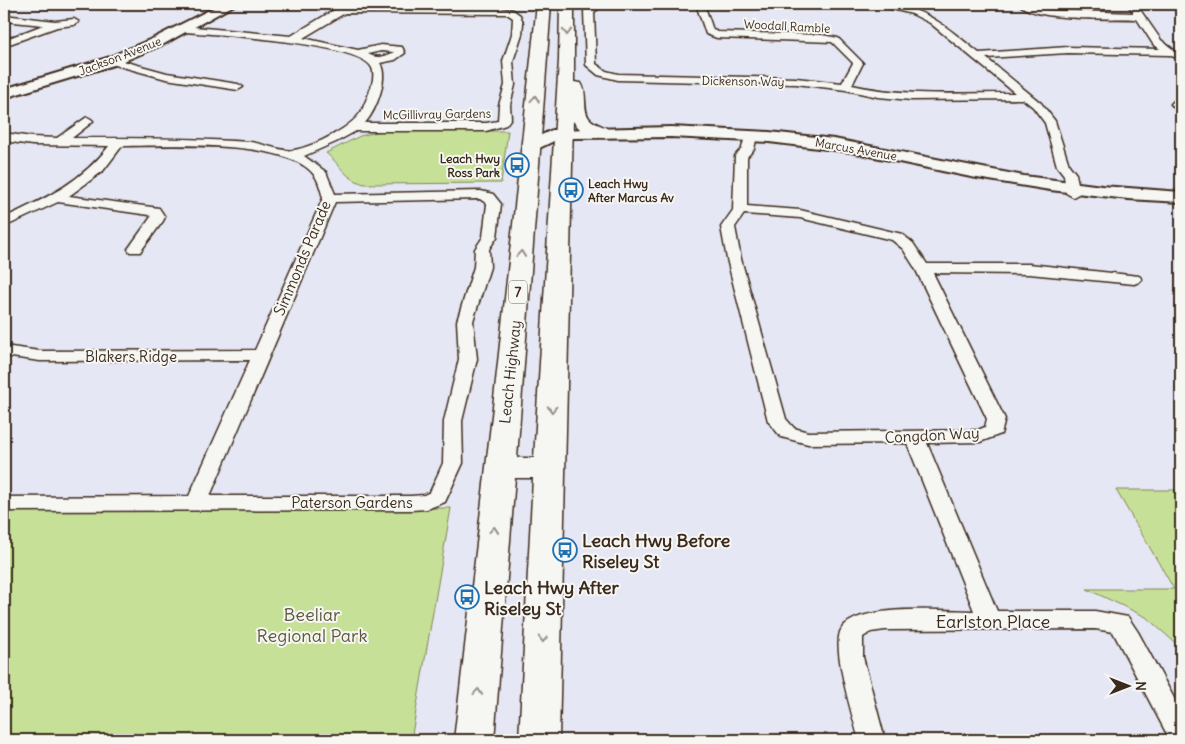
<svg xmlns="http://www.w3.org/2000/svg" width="1185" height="744" font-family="Delius,sans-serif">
<rect width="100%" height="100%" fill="#e6e7f4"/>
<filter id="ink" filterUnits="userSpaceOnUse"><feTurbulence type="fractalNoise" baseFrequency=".02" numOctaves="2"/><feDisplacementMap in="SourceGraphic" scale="10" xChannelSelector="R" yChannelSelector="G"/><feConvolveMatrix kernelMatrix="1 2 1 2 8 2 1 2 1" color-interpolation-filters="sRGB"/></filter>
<g filter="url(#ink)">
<path fill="#c6e097" stroke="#80855a" d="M381,131h127l-7,52 -137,1c-21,-7 -22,-18 -38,-31l34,-17z
M1116,490h65v158l-35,-31 -59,-28h87z
M451,508l-40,232h-407v-229z"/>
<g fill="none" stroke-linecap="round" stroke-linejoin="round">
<g stroke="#3b2a1e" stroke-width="3">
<path id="street" d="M594,4h11l-11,8 2,52 10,7 12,3 178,4 46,5 11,-20 -21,-21 -115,-4 -11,-4 -10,-30h8l9,26 5,2 104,3 16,3 25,25 -11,22c54,12 108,8 163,8l-85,-70 -18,-9 -32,-8 -1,-2c44,0 67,23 100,49l89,-6 92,2 -7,-5 -16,-25c-25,-1 -102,3 -118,-15h10l4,3 14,3 87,3 -5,-7 7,-2 25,36 18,14 -5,3 -5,-2 -101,-2 -82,5 55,45 14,18 14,44 7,9 4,19 -7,4 -7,-4 -2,-18 -7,-9 -12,-43 -12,-16 -10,-8 -112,1 -33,-3 -32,-7 -50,-6 -178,-4 -20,-5 -12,-10 -2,-54z
M345,7l156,1 12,2 7,5 3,8 -1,11 -9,27 2,24 -5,20 1,13 -5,7 -20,6h-130l-20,11 -32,14 22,16 9,22 146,-3 12,3 8,10 -4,33 -8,12 1,18 -17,54 4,38 -15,62 1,42 -18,39 -18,7 -16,1 -407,1v-14l185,-1 61,-136 -210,1 -36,-5v-10l36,5 215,-1 68,-152c-2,-7 -4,-16 -8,-22 -26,-38 -149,-30 -193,-30l-19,25 -34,25 90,12 6,9 -2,4 -23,31h-10l-2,-3 23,-32 -2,-2 -91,-13 -54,25v-9c42,-20 76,-35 105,-72l-77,-1 -28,-4v-8l28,4 25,1 30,-21 4,2 2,2 -2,2 -19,15c60,0 119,0 178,4 12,1 34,11 44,8 19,-3 62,-24 69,-42 4,-11 14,-29 9,-40 -10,-25 -160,-34 -189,-36l-5,-3 5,-3 108,10 43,-26zM345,13l162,1 6,4 -1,16 -9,27 2,24 -6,20 -1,16 -12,2h-121c11,-12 24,-45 15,-60l15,-3 10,-7 -3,-6 -21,-2 -23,5 -55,-12zM381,51l13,1c-9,5 -17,7 -26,2zM480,199l7,5 -4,33 -8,12 -1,18 -17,54 2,38 -15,62 -1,42 -13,29 -6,3 -13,1h-201l125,-294z
M4,15l51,6 19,-2 5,3 -5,3 -17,2 -53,19v-6l39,-15 -39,-4z
M112,58l55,15 71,11 5,3 -5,3 -72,-11 -58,-16 -1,-2 1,-2z
M1181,97v15l-4,-1 -6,-7 6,-6z
M751,132l6,4 -3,13 -7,8v49l53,4 102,24 11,9 14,21h102l110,12 3,3 -3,3 -5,2 -105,-10 -96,-1 72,146 -4,15 -21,8 -53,1 70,168h98l33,6 10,15 43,79v29h-11l-57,-108 -18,-3 -210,1 -14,2 -8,5v20l22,83h-26c-6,-23 -26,-87 -19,-108 11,-30 107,-21 134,-21l-67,-168 -99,1 -27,-7 -13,-16 -41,-162 -6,-32 12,-17 2,-54 7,-8 3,-12zM744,214l56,4 92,22 11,9 12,19 72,151 -2,8 -7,3 -170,2 -14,-4 -8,-9 -45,-160 -6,-32z"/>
</g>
<g stroke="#3b2a1e" stroke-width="4">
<path id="secondary" d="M221,4h15l-72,40 -47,20 -113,34v-9l103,-31 47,-20z
M671,127l98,5 65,7 190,37 78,10 79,6v10l-53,-3 -78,-9 -79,-13 -120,-25 -82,-10 -98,-5 -97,1 -18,2 -25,12 -6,-1 -2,-4 2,-4 27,-13z"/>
</g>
<g stroke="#3b2a1e" stroke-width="3">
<path id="highway" d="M537,4h14l-34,454h17l25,-398 1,-56h14v78l7,1c7,10 1,25 8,35 6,8 18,7 23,15l-2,4c-14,3 -29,-4 -37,-16l-14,619h-40l14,-262h-18l-21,262h-40l41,-350z"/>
</g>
<use href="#street" fill="#f6f6f2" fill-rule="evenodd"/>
<use href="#secondary" fill="#f6f6f2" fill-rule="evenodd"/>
<use href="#highway" fill="#f6f6f2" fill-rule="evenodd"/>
</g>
<defs><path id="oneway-chevron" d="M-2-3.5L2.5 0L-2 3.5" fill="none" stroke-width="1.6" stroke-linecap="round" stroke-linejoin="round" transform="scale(1.25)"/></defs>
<g stroke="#989088">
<use href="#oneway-chevron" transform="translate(567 32) rotate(91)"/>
<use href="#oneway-chevron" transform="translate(535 99) rotate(-85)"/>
<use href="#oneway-chevron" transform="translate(521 254) rotate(-85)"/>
<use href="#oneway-chevron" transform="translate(552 409) rotate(92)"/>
<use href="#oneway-chevron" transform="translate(494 530) rotate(-85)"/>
<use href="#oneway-chevron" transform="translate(543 639) rotate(92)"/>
<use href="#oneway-chevron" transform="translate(478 692) rotate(-85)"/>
</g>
</g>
<defs>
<g id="bus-ring" transform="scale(1.25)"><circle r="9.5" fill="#f6f6f2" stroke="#1f6fb2" stroke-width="1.5"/><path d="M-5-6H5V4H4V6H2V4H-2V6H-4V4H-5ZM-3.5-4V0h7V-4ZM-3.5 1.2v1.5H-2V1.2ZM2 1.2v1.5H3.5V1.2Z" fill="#1f6fb2"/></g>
</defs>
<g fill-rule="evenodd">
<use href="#bus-ring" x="517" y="165"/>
<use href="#bus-ring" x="571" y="190"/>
<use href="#bus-ring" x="565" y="550"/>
<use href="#bus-ring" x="467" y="597"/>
</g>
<g text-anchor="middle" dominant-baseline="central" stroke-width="4" stroke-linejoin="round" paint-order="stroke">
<g font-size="12" fill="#3b2a1e" stroke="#f6f6f2">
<text transform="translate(787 26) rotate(3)">Woodall Ramble</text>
<text transform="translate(120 56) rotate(-21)">Jackson Avenue</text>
<text transform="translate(743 81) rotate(1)">Dickenson Way</text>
<text transform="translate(437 114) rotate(-1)">McGillivray Gardens</text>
<text transform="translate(856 149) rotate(10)">Marcus Avenue</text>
</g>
<g font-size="12" font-weight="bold" fill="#3b2a1e" stroke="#f6f6f2" text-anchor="end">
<text x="500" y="158">Leach Hwy<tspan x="500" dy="14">Ross Park</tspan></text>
<text x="588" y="183" text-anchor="start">Leach Hwy<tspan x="588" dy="14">After Marcus Av</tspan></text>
</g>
<rect fill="#f6f6f2" stroke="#73675e" stroke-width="1" x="509" y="280.5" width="18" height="23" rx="4"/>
<g font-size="14" font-weight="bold" fill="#3b2a1e">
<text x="518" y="292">7</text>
</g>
<g font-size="15" fill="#3b2a1e" stroke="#f6f6f2">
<text transform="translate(302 258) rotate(-67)">Simmonds Parade</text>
<text x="131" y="356">Blakers Ridge</text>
<text transform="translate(510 372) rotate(-84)">Leach Highway</text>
<text transform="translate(932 435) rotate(-3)">Congdon Way</text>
<text x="352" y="502">Paterson Gardens</text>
</g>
<g font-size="18" font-weight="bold" fill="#3b2a1e" stroke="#f6f6f2" text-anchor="start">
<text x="582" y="540">Leach Hwy Before<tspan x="582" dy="21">Riseley St</tspan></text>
<text x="484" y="587">Leach Hwy After<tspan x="484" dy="21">Riseley St</tspan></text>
</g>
<g font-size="18" fill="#5e583c" stroke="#f6f6f2">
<text x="312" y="614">Beeliar<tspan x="312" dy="21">Regional Park</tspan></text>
</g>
<g font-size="18" fill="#3b2a1e" stroke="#f6f6f2">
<text x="993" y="621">Earlston Place</text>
</g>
</g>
<rect width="1185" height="744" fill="none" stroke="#f6f6f2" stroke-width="20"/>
<rect x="10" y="10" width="1165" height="724" fill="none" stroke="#3b2a1e" stroke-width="2" filter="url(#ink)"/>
<g transform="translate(1128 686) rotate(90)" stroke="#f6f6f2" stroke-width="4" paint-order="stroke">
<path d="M0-4L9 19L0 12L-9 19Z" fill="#3b2a1e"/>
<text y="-8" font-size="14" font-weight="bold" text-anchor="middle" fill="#3b2a1e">N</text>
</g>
</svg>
